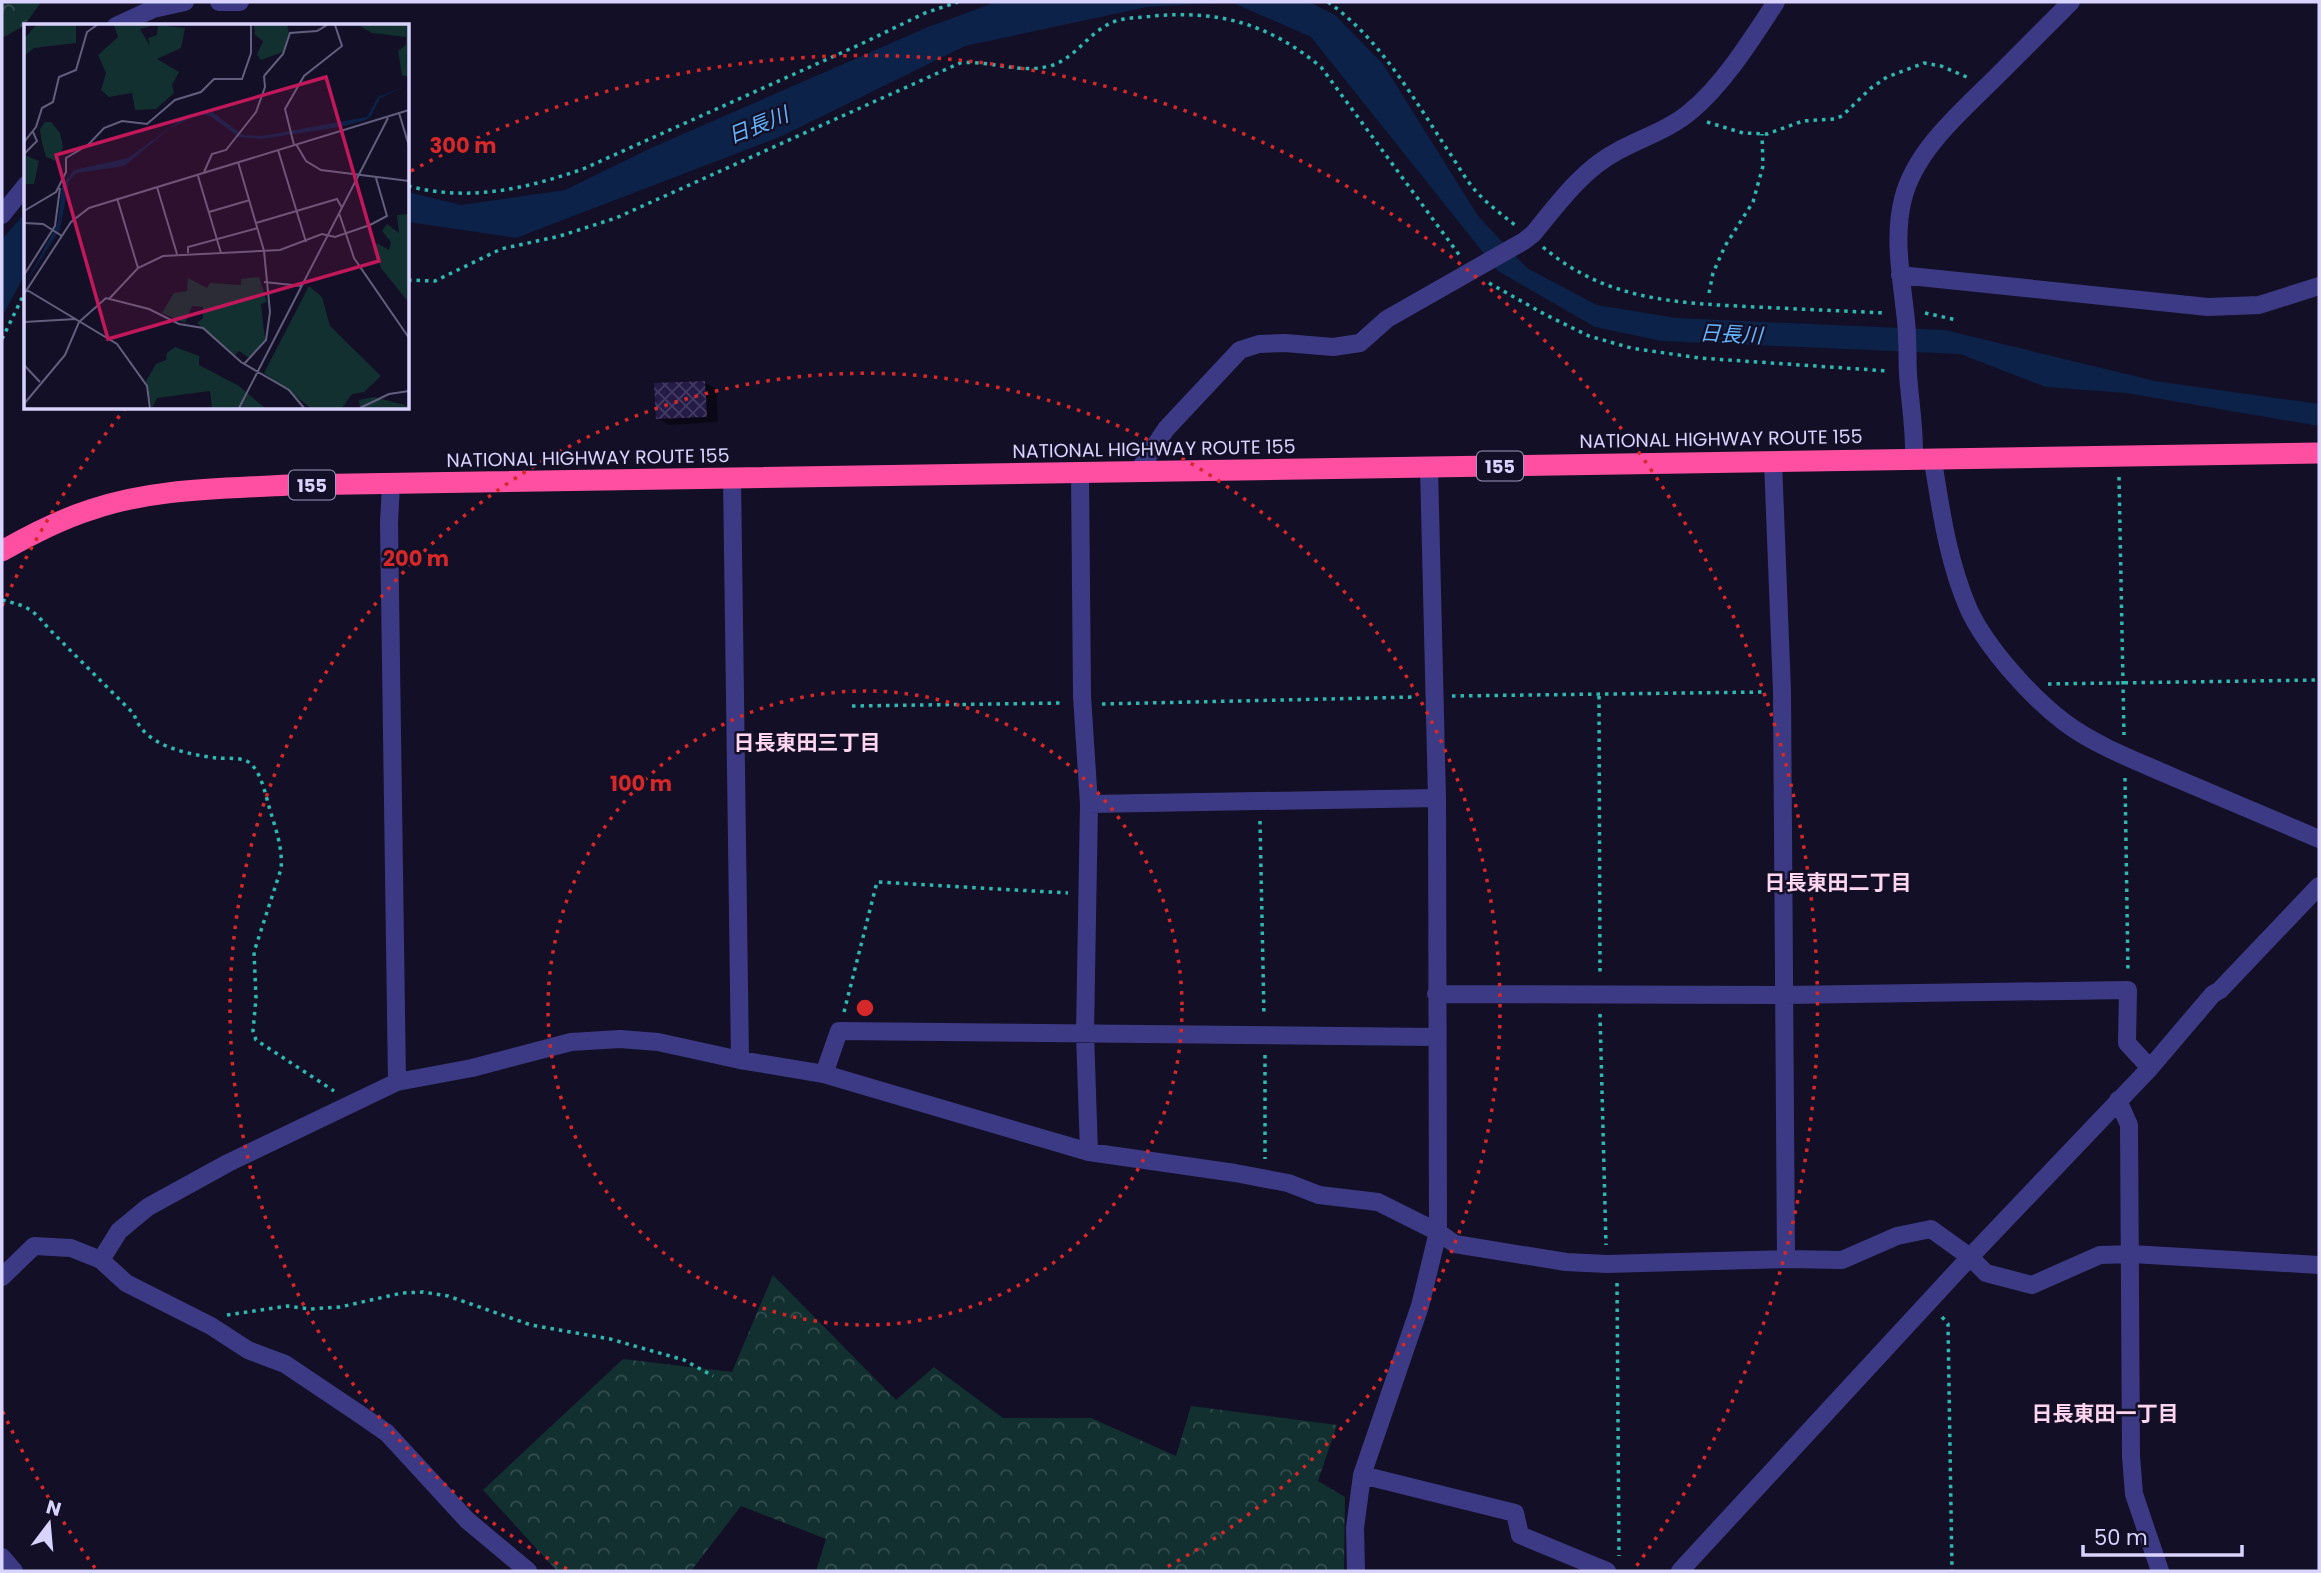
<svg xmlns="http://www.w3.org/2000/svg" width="2321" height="1573" font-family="Poppins,'Noto Sans JP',sans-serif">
<defs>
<pattern id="forest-crowns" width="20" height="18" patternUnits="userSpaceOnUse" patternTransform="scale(1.75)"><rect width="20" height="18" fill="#12302f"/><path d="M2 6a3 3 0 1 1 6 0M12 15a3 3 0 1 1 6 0" fill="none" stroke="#344d4e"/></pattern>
<pattern id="building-cross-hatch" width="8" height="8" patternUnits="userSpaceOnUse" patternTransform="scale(1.75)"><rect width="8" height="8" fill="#241b47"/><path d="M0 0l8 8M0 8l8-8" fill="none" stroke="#433b63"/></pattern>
</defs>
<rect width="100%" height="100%" fill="#130f26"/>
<path fill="url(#forest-crowns)" d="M2,2h39l-17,24 -22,12z
M773,1275l123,125 38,-33 69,51h88l85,38 15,-50 146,19 -19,56 27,16 -1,74h-528l10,-32 -85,-33 -50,65h-134l-74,-81 140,-131 109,13z"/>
<path fill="#0c2248" d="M996,2h313l26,13 48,49 95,152 49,52 70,37 79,13 269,12 210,51 164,23v22l-193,-33 -80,-6 -86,-33 -299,-13 -66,-14 -97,-56 -187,-234 -80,-35 -84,5 -182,39 -183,90 -266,102 -108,-16v-30l53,13 104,-15 86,-42 277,-121z
M26,212v60l-24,45v-78z"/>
<path fill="#0007" d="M705,383l11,6 2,33 -49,3 -11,-7z"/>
<path fill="url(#building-cross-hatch)" d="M705,381l2,36 -51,2 -2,-36z"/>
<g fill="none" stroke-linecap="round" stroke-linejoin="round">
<path stroke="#2fb8b0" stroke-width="3.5" stroke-dasharray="3.5 5" stroke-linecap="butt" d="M1328,2c52,37 84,94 119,147 9,13 17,28 27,40 12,14 27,25 41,36
M1707,122l36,11 24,1 36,-13 31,-2 8,-3 29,-28 16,-11 37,-14 17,3 28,12
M408,186c61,16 117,3 175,-17l278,-125 64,-31 33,-11
M1543,247c63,54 134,56 213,60 43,2 86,4 130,6
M408,280l27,1 66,-32 59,-13 56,-18 344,-155c31,-3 59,11 90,3 25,-7 38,-33 61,-43 12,-6 29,-5 42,-7 67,-6 116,8 168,51l139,189
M1489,283l57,32 43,21 42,12 68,10 189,13
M1709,293l4,-20 12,-27 28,-44 10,-36 -1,-32
M1925,313l32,7
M2,339l24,-49
M2119,477l5,258
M2,600c25,6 31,9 47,29l85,85c9,32 53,40 82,44 11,1 28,-2 36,7 10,10 14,32 18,45 6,20 13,39 11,59l-27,83 2,46 -3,33 3,9 78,51
M2048,684l271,-4
M1452,696l311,-4
M1599,696l1,279
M1102,704l314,-7
M852,706l211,-3
M2125,778l3,195
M1260,821l4,195
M844,1012l33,-130 191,11
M1600,1014l6,231
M1265,1055v104
M1617,1283l2,273
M227,1315l60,-9 23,3 30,-2 62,-14 21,-1 25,4 83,29 79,14 74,21 29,16
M1942,1317l6,7 4,247"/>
<path stroke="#3d3a85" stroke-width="18" d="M219,2h21
M116,26l37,-17 32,-7
M2,215l24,-30
M1900,275l308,32 51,-2 60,-19
M1914,459c1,-29 -4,-56 -6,-85 -1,-18 0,-36 -2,-53 -4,-40 -13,-83 -3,-122 12,-49 59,-88 93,-122 25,-25 50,-50 75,-75
M1773,461l9,230 4,568
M1933,461c8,50 15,101 36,149 18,38 62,87 95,112 32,24 73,39 109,55 49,21 97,41 146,62
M1137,473l29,-44 74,-79 19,-6 26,-1 48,4 27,-4 27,-24 137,-78 9,-7c24,-29 49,-64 83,-82 25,-14 53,-22 75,-41 33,-27 62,-74 85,-109
M1080,474l2,222 7,108 -4,229 4,119
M732,478l8,582
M391,484l-2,39 8,559
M1089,804l348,-6
M1436,994l349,1 343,-5 -1,53 23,25
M824,1074l15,-43 597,6
M2118,1100l11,25 2,331 3,38 26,77
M101,1260l18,-29 29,-24 80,-44 169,-81 75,-14 99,-26 49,-3 38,3 82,18 84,14 265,78 146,21 53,10 31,12 59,7 60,30 17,12 111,18 41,2 179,-5 56,1 55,-24 34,-7 39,28 16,16 46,12 68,-30 32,-1 187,11
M2,1277l32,-31 37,2 30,12 25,23 85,43 37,24 37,14 73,49 29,20 80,87 61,51
M1362,1475l153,38 5,22 87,36
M2,1557l12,14
M1356,1571l-1,-43 7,-53 58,-169 18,-74 -1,-434 -8,-331
M1680,1571l290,-314 180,-189 63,-74 7,-4 99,-104"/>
<path stroke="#ff4fa3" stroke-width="21" d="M2,551c28,-16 57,-31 88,-41 63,-22 133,-21 199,-25l2030,-32"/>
</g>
<g fill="none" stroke="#d62828" stroke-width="3.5" stroke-dasharray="3.5 7">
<circle cx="865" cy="1008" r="317"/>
<path d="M567 1569A635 635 0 1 1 1163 1569"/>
<path d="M95 1568A952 952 0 0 1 2 1410M2 606A952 952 0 0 1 125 409M411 171A952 952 0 0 1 1635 1568"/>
</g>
<g text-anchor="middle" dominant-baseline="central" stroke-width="5" stroke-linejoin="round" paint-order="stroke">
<g fill="#130f26" stroke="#9e99be" stroke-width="2">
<rect x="1477" y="451.5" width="46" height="29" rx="5"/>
<rect x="289" y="470.5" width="46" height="29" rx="5"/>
</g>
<g font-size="18" font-weight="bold" fill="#d9d4ff">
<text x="1500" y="466">155</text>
<text x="312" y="485">155</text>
</g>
<g font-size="19" fill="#d9d4ff" stroke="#130f26">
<text transform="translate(1721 439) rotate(-1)">NATIONAL HIGHWAY ROUTE 155</text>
<text transform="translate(1154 449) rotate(-1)">NATIONAL HIGHWAY ROUTE 155</text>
<text transform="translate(588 458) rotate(-1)">NATIONAL HIGHWAY ROUTE 155</text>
</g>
<g font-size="21" font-style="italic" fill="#62b6ff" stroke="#130f26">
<text transform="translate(758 125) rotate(-22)">日長川</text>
<text transform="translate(1731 334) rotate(3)">日長川</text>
</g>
<g font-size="21" font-weight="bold" fill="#ffd6f0" stroke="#130f26">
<text x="807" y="742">日長東田三丁目</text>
<text x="1838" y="882">日長東田二丁目</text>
<text x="2105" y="1413">日長東田一丁目</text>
</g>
</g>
<g transform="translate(24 24)">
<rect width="385" height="385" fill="#130f26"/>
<path d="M12,1h40v18l-42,5 -10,8v-17zM90,1h40l-14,4 10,17 -2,-8 9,-3 1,-10 27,3 -4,20 -24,11 22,13 -7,13 2,8 -18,16 -21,1 -3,-17 -23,4 -8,-7 5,-17 -8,-18 20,-18zM230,1h33l2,8 -6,19 -22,8 -4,-5 6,-14 -8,-6zM385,1v52l-7,-2 -4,-24 8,-6v-8l-34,-4 -12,-7zM21,98h6l9,11 3,14 -7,14 -10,-4 -4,-14 -2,-14zM0,131l15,6 -5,23h-10zM385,190v89l-28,-35 -6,-18 2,-7 12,7 2,-8 -9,-11 5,-7 12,9 -2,-18zM235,253l8,25 -6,2 4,36 -16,18 -10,-7 -4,4 -38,-32 6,-5v-11l-11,-1 -7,17 -23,-10 12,-20 13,-2 1,-13 19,10 3,-5 31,2v-6zM285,262l13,11 8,29 51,50 -17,16 -12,2 -10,14h-31l-47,-35zM151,323l24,9v9l40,21 26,22h-53l-2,-17 -53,7 -5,10 -6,-27 10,-17 10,-4 1,-7zM350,373l31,8 4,3h-49l-1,-8z" fill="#12302f"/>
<path d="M385,61l-29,13 -9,18 -5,4 -26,7 -79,12 -22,-2 -29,-21 -11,-2 -29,14 -46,38 -48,7 -7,8 -9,48 -36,57 34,-63 4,-37 12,-16 54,-12 61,-44 23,-2 31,23 19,1 105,-19 11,-20z" fill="#0c2248"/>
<path fill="none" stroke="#625e7d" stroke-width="2" d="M240,52l19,-22 7,-21 27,-2 10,-6M375,89l10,33M0,118l12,-15 6,-19 11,-6 6,-25 17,-7 11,-38 10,-7M272,120l10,17 15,9 88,11M270,121l-9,-36 19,-33 38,-30 -7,-21M254,126l28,92M0,130l13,-13 -4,-9M214,138l26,89 6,61 -4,28 -22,24M180,148l8,-18 14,-4 30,-38 9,-25 -1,-11M174,152l23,77M133,163l20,67M93,174l21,70M0,187l32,-19 10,-20v-14l22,-13 16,-17 18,-7 25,3 28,-24 26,-8 13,-13h28l9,-26v-28M185,188l41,-12M315,189l15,45 55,80M0,199l19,1 19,12M232,199l81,-24 5,9M164,229v-6l70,-19M0,251l31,-49 5,-38M240,258l38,4M3,266l90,54 30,42 3,22M0,270l47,-72 18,-14 320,-98M85,275l29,-31 25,-12 117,-6 42,-16 13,3 35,-12 17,-9 -11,-38M0,298l52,-3M0,341l16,17M0,380l41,-49 14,-33 27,-24 43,11 30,15 24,4 38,34 48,28 15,18M215,384l149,-290M336,384l29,-14 20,-3"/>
<path fill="#c2185b" fill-opacity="0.15" stroke="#c2185b" stroke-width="3.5" d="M302,53l53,184 -271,78 -52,-184z"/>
<rect width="385" height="385" fill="none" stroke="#d9d4ff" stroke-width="3.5"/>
</g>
<circle cx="865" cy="1008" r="10" fill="#d62828" stroke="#130f26" stroke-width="3.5"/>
<g font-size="21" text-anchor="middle" font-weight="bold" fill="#d62828" stroke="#130f26" stroke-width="5" stroke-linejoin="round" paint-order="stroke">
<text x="463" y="153">300 m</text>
<text x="416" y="566">200 m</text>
<text x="641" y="791">100 m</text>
</g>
<rect width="2321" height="1573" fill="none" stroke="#d9d4ff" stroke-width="7"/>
<g transform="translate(49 1524) rotate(16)" stroke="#130f26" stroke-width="5" paint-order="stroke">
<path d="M0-5L12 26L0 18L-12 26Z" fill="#d9d4ff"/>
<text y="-10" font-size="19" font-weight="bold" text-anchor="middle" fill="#d9d4ff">N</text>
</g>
<path d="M2083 1545v10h159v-10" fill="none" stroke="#d9d4ff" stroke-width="3.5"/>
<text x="2094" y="1545" font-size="21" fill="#d9d4ff" stroke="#130f26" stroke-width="5" paint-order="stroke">50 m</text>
</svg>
